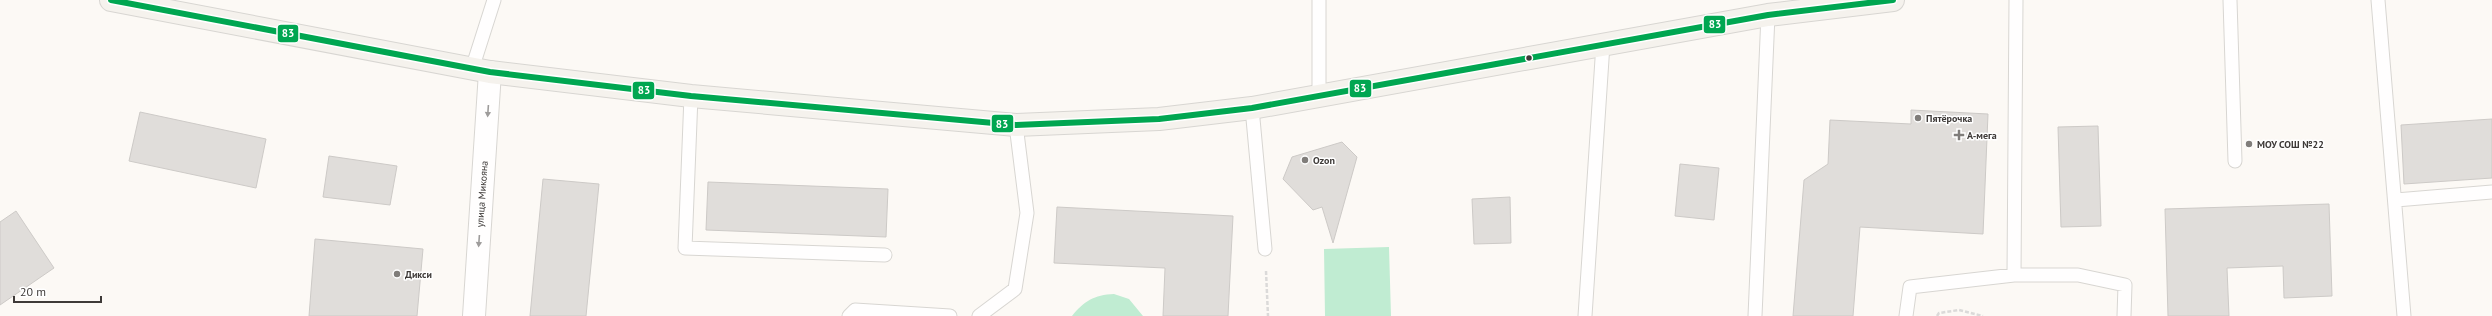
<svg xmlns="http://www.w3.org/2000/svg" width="2492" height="316" font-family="'PT Sans',sans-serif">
<rect width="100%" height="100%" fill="#fcf9f5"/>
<path fill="#c0ecd2" d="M1389,247l2,69h-66l-1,-67z
M1114,294l15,5 14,17h-71c12,-15 22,-21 42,-22z"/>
<path fill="#e0ddda" stroke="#cdcac7" d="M1911,110l77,4 -5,120 -123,-7 -7,89h-60l11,-136 24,-16 2,-44 81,4z
M140,112l126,27 -10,49 -127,-27z
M2492,119v59l-88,6 -3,-59z
M2098,126l3,100 -40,1 -3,-100z
M1342,142l15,15 -24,86 -11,-36 -9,3 -30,-31 9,-22z
M329,156l68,10 -7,39 -67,-8z
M1680,164l39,4 -5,52 -39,-4z
M543,179l56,5 -13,132h-56z
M708,182l180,7 -2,48 -180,-7z
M1510,197l1,46 -37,1 -2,-45z
M2329,204l3,92 -48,2 -1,-32 -56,2 2,48h-61l-3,-107z
M1057,207l176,9 -5,100h-65l2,-48 -111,-5z
M16,211l38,57 -54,37v-83z
M315,239l108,10 -6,67h-108z"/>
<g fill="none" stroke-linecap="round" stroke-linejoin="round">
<g stroke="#d8d6d2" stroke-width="15">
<path id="lane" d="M1319,0v96
M2230,0l5,161
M2378,0l26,316
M472,69l22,-69
M691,96l-6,152 200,7
M1252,108l13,141
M2396,200l96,-8
M2014,275l2,-275
M849,316l6,-6 95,6
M979,316l36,-27 12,-76 -11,-88
M1585,316l18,-272
M1755,316l13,-301
M1906,316l4,-29 104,-12h64l47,10 -1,31"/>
</g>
<g stroke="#d8d6d2" stroke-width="24">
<path id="street" d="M474,316l16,-244"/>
</g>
<g stroke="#d8d6d2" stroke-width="24">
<path id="secondary" d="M111,0l379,72 201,24 325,29 143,-6 93,-11 516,-93 125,-15"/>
</g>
<path stroke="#dbdad9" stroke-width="2.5" stroke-dasharray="4 2" stroke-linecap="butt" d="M1266,271l2,45
M1937,316l2,-3 20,-3 24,6"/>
<use href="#lane" stroke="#fffefe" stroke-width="13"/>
<use href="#street" stroke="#fffefe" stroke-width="22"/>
<use href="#secondary" stroke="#f5f2ed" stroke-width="22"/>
<g stroke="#fff" stroke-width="9">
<path id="bus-1" d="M111,0l379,72 201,24 325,29 143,-6 93,-11 516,-93 125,-15"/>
</g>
<use href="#bus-1" stroke="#00a651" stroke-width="6"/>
</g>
<defs><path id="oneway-solid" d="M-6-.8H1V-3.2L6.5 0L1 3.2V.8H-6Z"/></defs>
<g fill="#9e9c9b">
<use href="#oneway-solid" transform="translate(488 111) rotate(94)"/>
<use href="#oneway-solid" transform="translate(479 241) rotate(94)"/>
</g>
<circle fill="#3e3a38" stroke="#fff" stroke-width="1.5" cx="1529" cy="58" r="3.5"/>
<g fill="#807d7a" stroke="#fff" stroke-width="1.5">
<circle cx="1918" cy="118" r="4"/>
<path d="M1957 129h4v4h4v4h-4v4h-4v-4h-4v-4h4z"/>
<circle cx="2249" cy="144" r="4"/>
<circle cx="1305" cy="160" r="4"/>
<circle cx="397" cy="274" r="4"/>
</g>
<g text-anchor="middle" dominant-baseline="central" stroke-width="3" stroke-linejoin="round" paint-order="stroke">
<g font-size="10" font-weight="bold" fill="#3e3a38" stroke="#fff" text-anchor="start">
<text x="1926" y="118">Пятёрочка</text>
<text x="1967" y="135">А-мега</text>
<text x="2257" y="144">МОУ СОШ №22</text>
<text x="1313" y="160">Ozon</text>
<text x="405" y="274">Дикси</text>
</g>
<g font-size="10" fill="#3e3a38" stroke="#fff">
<text transform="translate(482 194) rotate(-86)">улица Микояна</text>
</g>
</g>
<g stroke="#fff" stroke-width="1.5">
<rect x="1703" y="15" width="23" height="19" rx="4" fill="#00a651"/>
<rect x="277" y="24" width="22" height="19" rx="4" fill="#00a651"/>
<rect x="1349" y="79" width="23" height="19" rx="4" fill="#00a651"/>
<rect x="632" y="81" width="23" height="19" rx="4" fill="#00a651"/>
<rect x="991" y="114" width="23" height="19" rx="4" fill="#00a651"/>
</g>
<g font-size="11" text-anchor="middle" font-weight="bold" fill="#fff">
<text x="1715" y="28">83</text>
<text x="288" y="37">83</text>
<text x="1360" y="92">83</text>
<text x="644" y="94">83</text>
<text x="1002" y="128">83</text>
</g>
<path d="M14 296v6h87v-6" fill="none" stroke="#3e3a38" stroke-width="2"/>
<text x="20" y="296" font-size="12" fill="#3e3a38" stroke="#ffffff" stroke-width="3" paint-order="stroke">20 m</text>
</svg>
